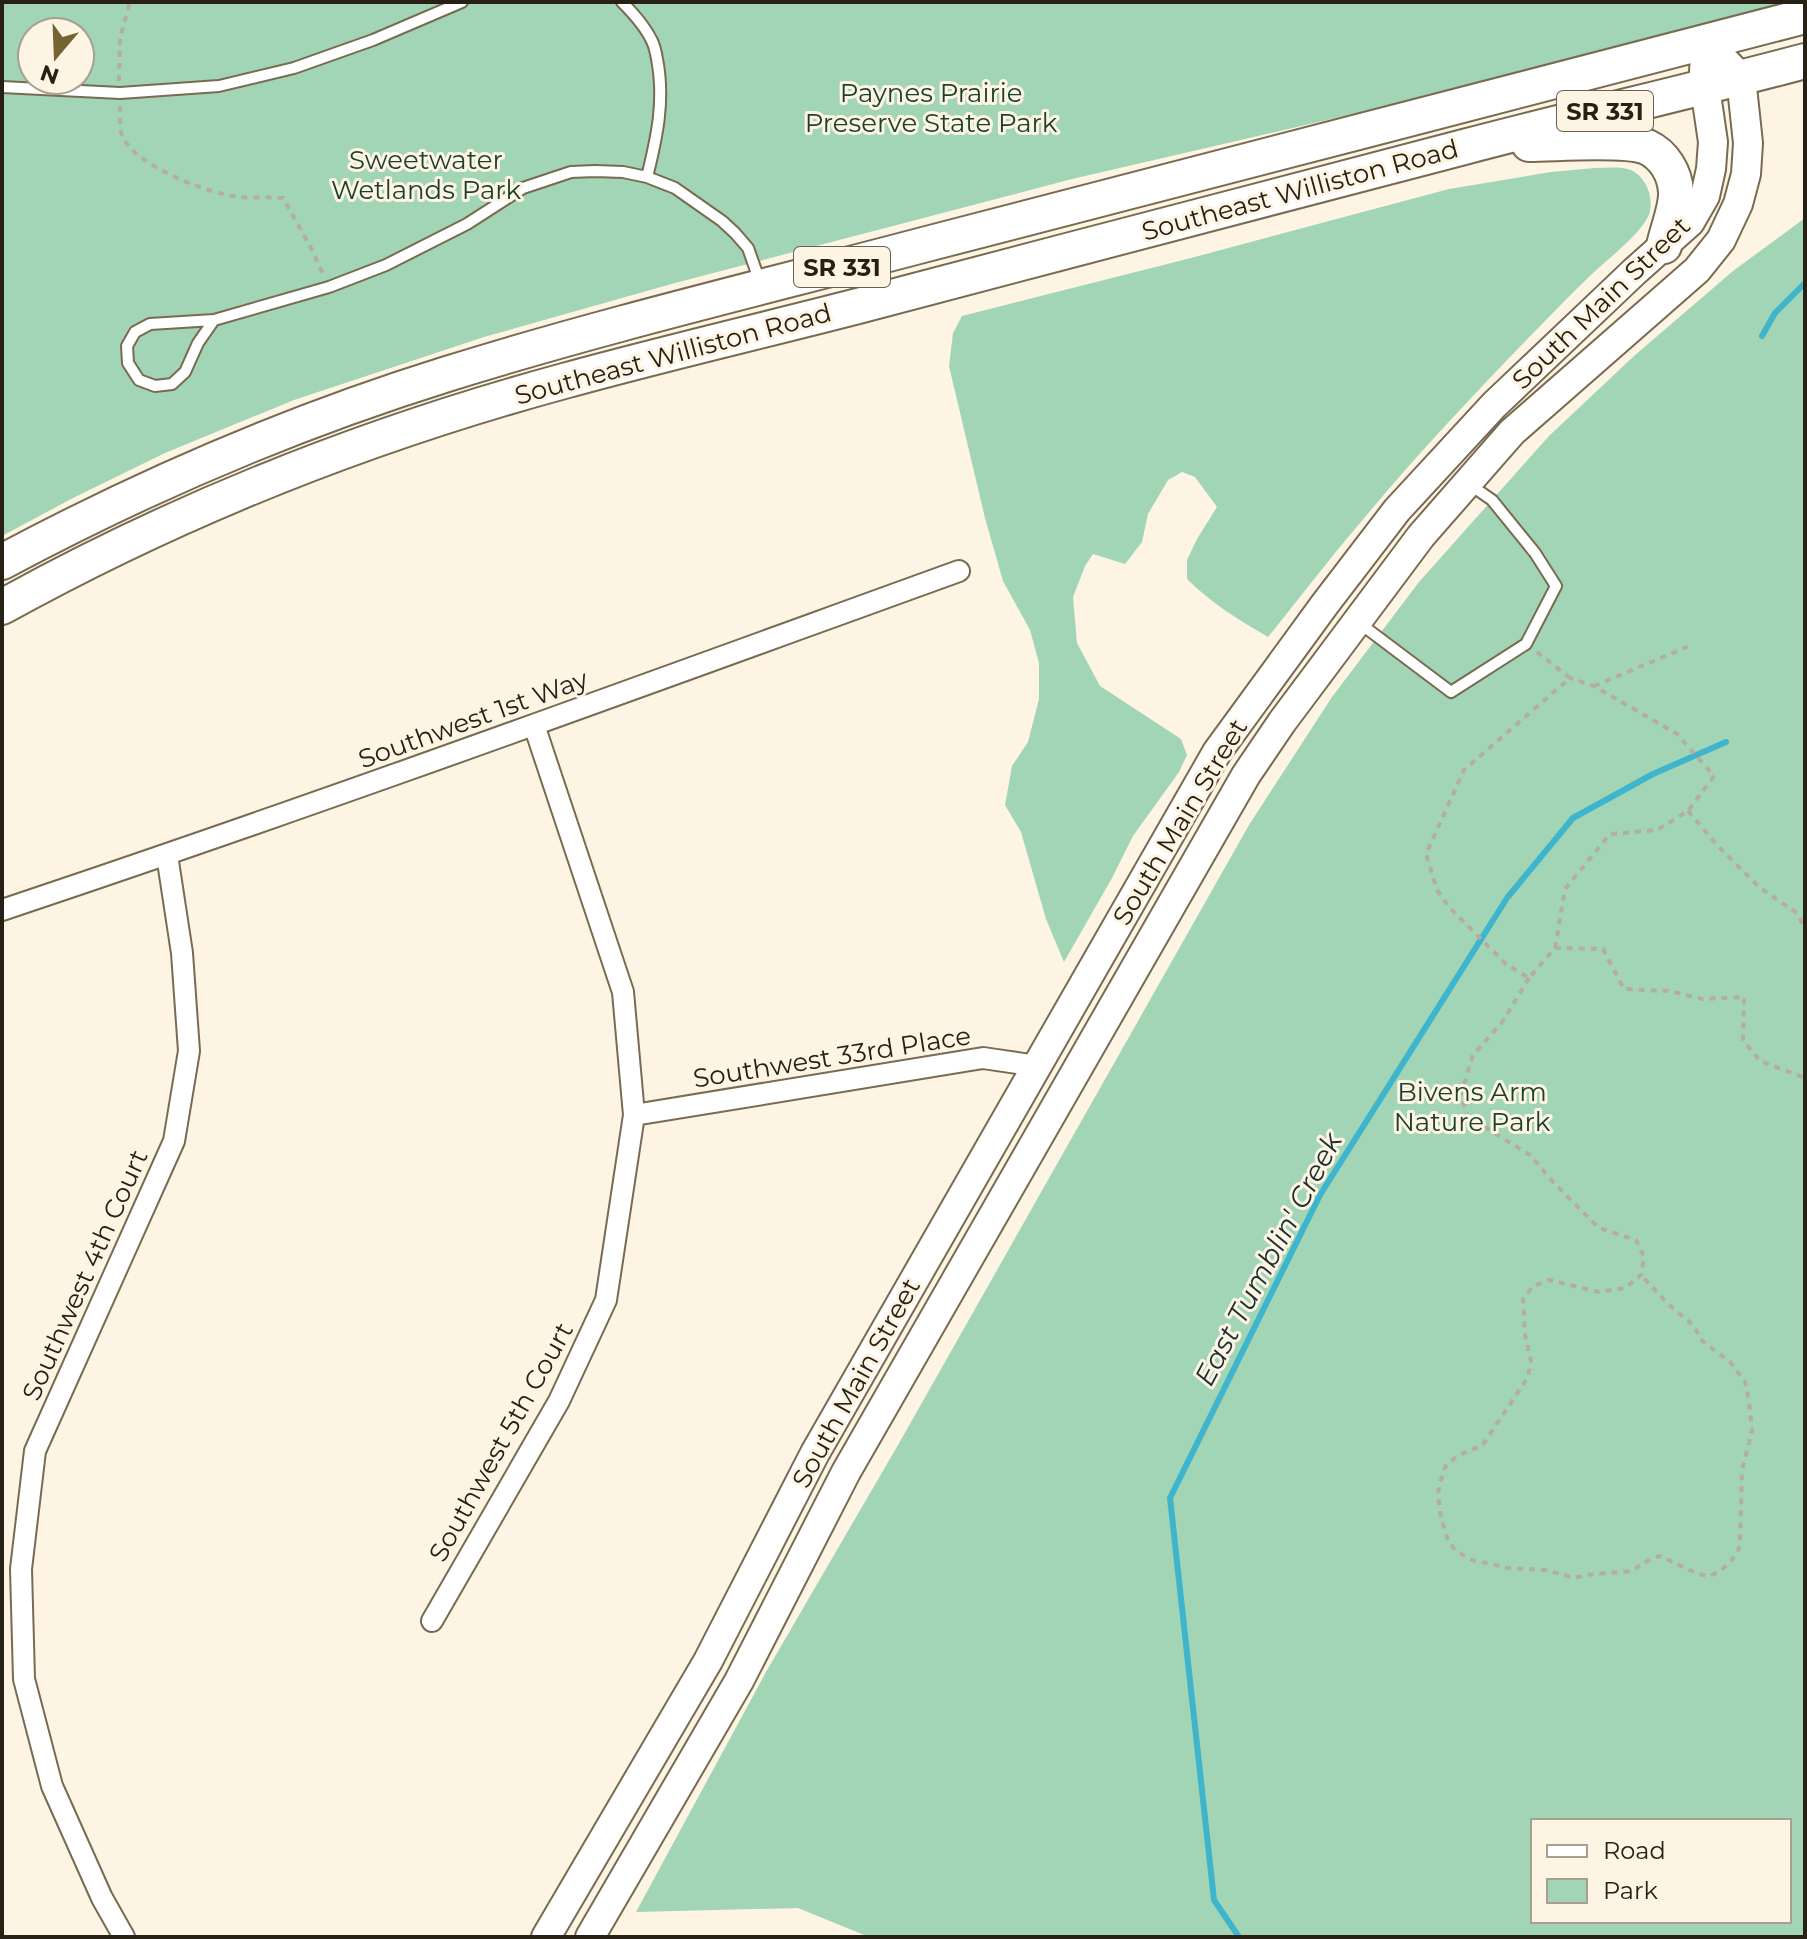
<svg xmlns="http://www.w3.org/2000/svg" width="1807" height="1939" font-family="Montserrat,sans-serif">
<rect width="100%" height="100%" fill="#fdf4e3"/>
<path fill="#a1d5b6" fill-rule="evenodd" d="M2,2h1789l-91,28 -343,83 -285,66 -397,104 -191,54 -190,63 -129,53 -92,45 -71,38zM32,32h48v48h-48z
M1595,168c12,0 25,-2 36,2 17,8 24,31 17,47 -9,18 -40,42 -55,56 -28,27 -55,55 -82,83 -52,54 -103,109 -151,167 -32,37 -61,76 -92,114 -29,-17 -57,-34 -81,-58v-19l10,-21 20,-32 -22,-30 -13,-5 -14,8 -20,34 -6,28 -17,22 -32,-10 -8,12 -12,31 4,46 23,43 81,53 6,16 -8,17 -46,64 -21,42 -48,84 -18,-43 -25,-87 -16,-27 7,-39 16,-24 11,-43v-36l-9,-33 -27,-49 -18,-63 -36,-152 4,-33 9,-17 229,-58 258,-69 102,-17z
M1805,218v1719h-936l-71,-29 -162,4 130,-240 132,-227 351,-620 83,-128 87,-115 130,-146 85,-80 99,-85zM1533,1821h256v100h-256z"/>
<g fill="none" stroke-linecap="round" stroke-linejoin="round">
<path stroke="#3eb5cc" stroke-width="6" d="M1762,336l13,-23 30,-30
M1239,1937l-25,-37 -44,-402 150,-303 187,-297 66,-80 80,-44 73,-32"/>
<g stroke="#786b51" stroke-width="14">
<path id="service" d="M622,2c12,12 23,24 30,39 3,6 4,12 5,18 8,41 0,78 -10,118
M2,87l118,6 99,-7 75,-18 79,-28 89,-38
M214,320l-16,23 -13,29 -13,12 -17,2 -16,-6 -11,-17 -1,-17 8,-14 15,-8 64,-4 115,-33 57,-22 81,-41 56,-36 48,-16 24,-1 28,1 24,5 28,11 47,33 13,12 13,15 12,34
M1358,622l93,70 75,-48 30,-58 -21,-33 -43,-53 -23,-16"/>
</g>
<g stroke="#786b51" stroke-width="24">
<path id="minor" d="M2,910c321,-107 639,-224 957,-339
M634,1115l349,-57 54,8
M432,1621l127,-220 47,-101 28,-185 -11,-123 -89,-267
M124,1937l-22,-39 -50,-112 -28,-107 -3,-110 14,-118 139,-310 15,-90 -7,-98 -15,-98"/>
</g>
<g stroke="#786b51" stroke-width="32">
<path id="secondary" d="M546,1937l162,-276 107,-208 402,-701 108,-148 72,-94 97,-105 140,-133 56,-50 15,-26 6,-27 2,-27 -6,-41 -4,-14 3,-46
M590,1937l149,-256 107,-209 400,-697 36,-53 139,-186 91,-104 185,-162 24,-30 17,-36 8,-30 2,-31 -7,-65 -35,-37"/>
</g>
<g stroke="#786b51" stroke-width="38">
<path id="trunk" d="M1529,144c27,0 95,-6 118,3 17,8 28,26 29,45 1,15 -9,39 -12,54
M2,562c142,-76 291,-140 445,-188 157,-49 317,-87 476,-129 294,-76 588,-153 882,-229
M2,607c177,-98 367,-173 562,-226 98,-27 197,-50 294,-75 202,-53 404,-107 606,-159 114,-30 228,-56 341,-86"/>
</g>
<path stroke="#b5ad9e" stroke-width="4" stroke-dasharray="6 6" stroke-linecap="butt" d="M119,81l1,-43 10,-36
M120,106c0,10 -1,23 3,32 14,28 86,56 116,59 15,1 30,0 44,1l27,48 13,28
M1537,652l33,26 -106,92 -38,84 11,36 12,17 57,57 23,14 26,-30 48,1 21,40 46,2 32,8 42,-2 -1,43 17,21 45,17
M1594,686l98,-41
M1688,811l29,34 43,43 37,25 8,16
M1555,948l10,-59 45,-55 47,-4 31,-19 26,-35 -37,-42 -83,-48 -24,-8
M1529,978l-26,43 -30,34 -12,39 6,22 63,39 23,27 46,46 37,12 8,17 -3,18 -16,13 -26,4 -50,-12 -16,6 -10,13 2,36 6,26 -3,16 -46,69 -24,9 -13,12 -6,20 -1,9 3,22 7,22 7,10 17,10 37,8 37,2 28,8 12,-3 45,-4 20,-12 9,-3 38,18 11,2 10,-4 10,-9 8,-10 3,-8 2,-75 10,-39 -3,-30 -4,-19 -15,-20 -30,-23 -5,-12 -29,-25 -25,-27"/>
<use href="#service" stroke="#fff" stroke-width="10"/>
<use href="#minor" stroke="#fff" stroke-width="20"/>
<use href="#secondary" stroke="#fff" stroke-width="28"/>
<use href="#trunk" stroke="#fff" stroke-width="34"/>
</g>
<g text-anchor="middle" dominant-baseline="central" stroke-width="6" stroke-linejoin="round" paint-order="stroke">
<g fill="#fdf4e3" stroke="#666053" stroke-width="2">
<rect x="1557" y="91" width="96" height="40" rx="6"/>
<rect x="794" y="247" width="96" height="40" rx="6"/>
</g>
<g font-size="24" font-weight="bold" fill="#262015">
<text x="1605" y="111">SR 331</text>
<text x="842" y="267">SR 331</text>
</g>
<g font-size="26" fill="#1a3f2c" stroke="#fdf4e3">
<text x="931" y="93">Paynes Prairie<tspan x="931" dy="30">Preserve State Park</tspan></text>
<text x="426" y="160">Sweetwater<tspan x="426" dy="30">Wetlands Park</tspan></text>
<text x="1472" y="1092">Bivens Arm<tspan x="1472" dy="30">Nature Park</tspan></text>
</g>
<g font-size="26" fill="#262015" stroke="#fdf4e3">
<text transform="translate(1300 190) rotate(-15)">Southeast Williston Road</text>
<text transform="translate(1601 303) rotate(-44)">South Main Street</text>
<text transform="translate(673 354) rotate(-15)">Southeast Williston Road</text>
<text transform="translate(473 719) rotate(-20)">Southwest 1st Way</text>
<text transform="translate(1180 822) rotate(-59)">South Main Street</text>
<text transform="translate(832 1057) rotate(-9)">Southwest 33rd Place</text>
<text transform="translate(85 1275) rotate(-66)">Southwest 4th Court</text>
<text transform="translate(856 1383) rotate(-61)">South Main Street</text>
<text transform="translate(501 1442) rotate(-61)">Southwest 5th Court</text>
</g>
<g font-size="28" font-style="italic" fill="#1a2f33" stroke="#fdf4e3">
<text transform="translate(1268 1259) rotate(-62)">East Tumblin' Creek</text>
</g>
</g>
<rect width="1807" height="1939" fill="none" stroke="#262015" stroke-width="8"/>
<rect x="1531" y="1819" width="260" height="104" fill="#fdf4e3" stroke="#a79f91" stroke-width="2"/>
<rect x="1547" y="1845" width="40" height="12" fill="#ffffff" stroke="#a79f91" stroke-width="2"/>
<text x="1603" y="1859" font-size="24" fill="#262015">Road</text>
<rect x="1547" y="1879" width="40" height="24" fill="#a1d5b6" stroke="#a79f91" stroke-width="2"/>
<text x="1603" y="1899" font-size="24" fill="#262015">Park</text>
<g transform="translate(56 56) rotate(199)"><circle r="38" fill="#fdf4e3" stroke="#a79f91" stroke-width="2"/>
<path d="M0-6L14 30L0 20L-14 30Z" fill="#746431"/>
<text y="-12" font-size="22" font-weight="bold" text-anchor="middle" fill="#262015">N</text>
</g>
</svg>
